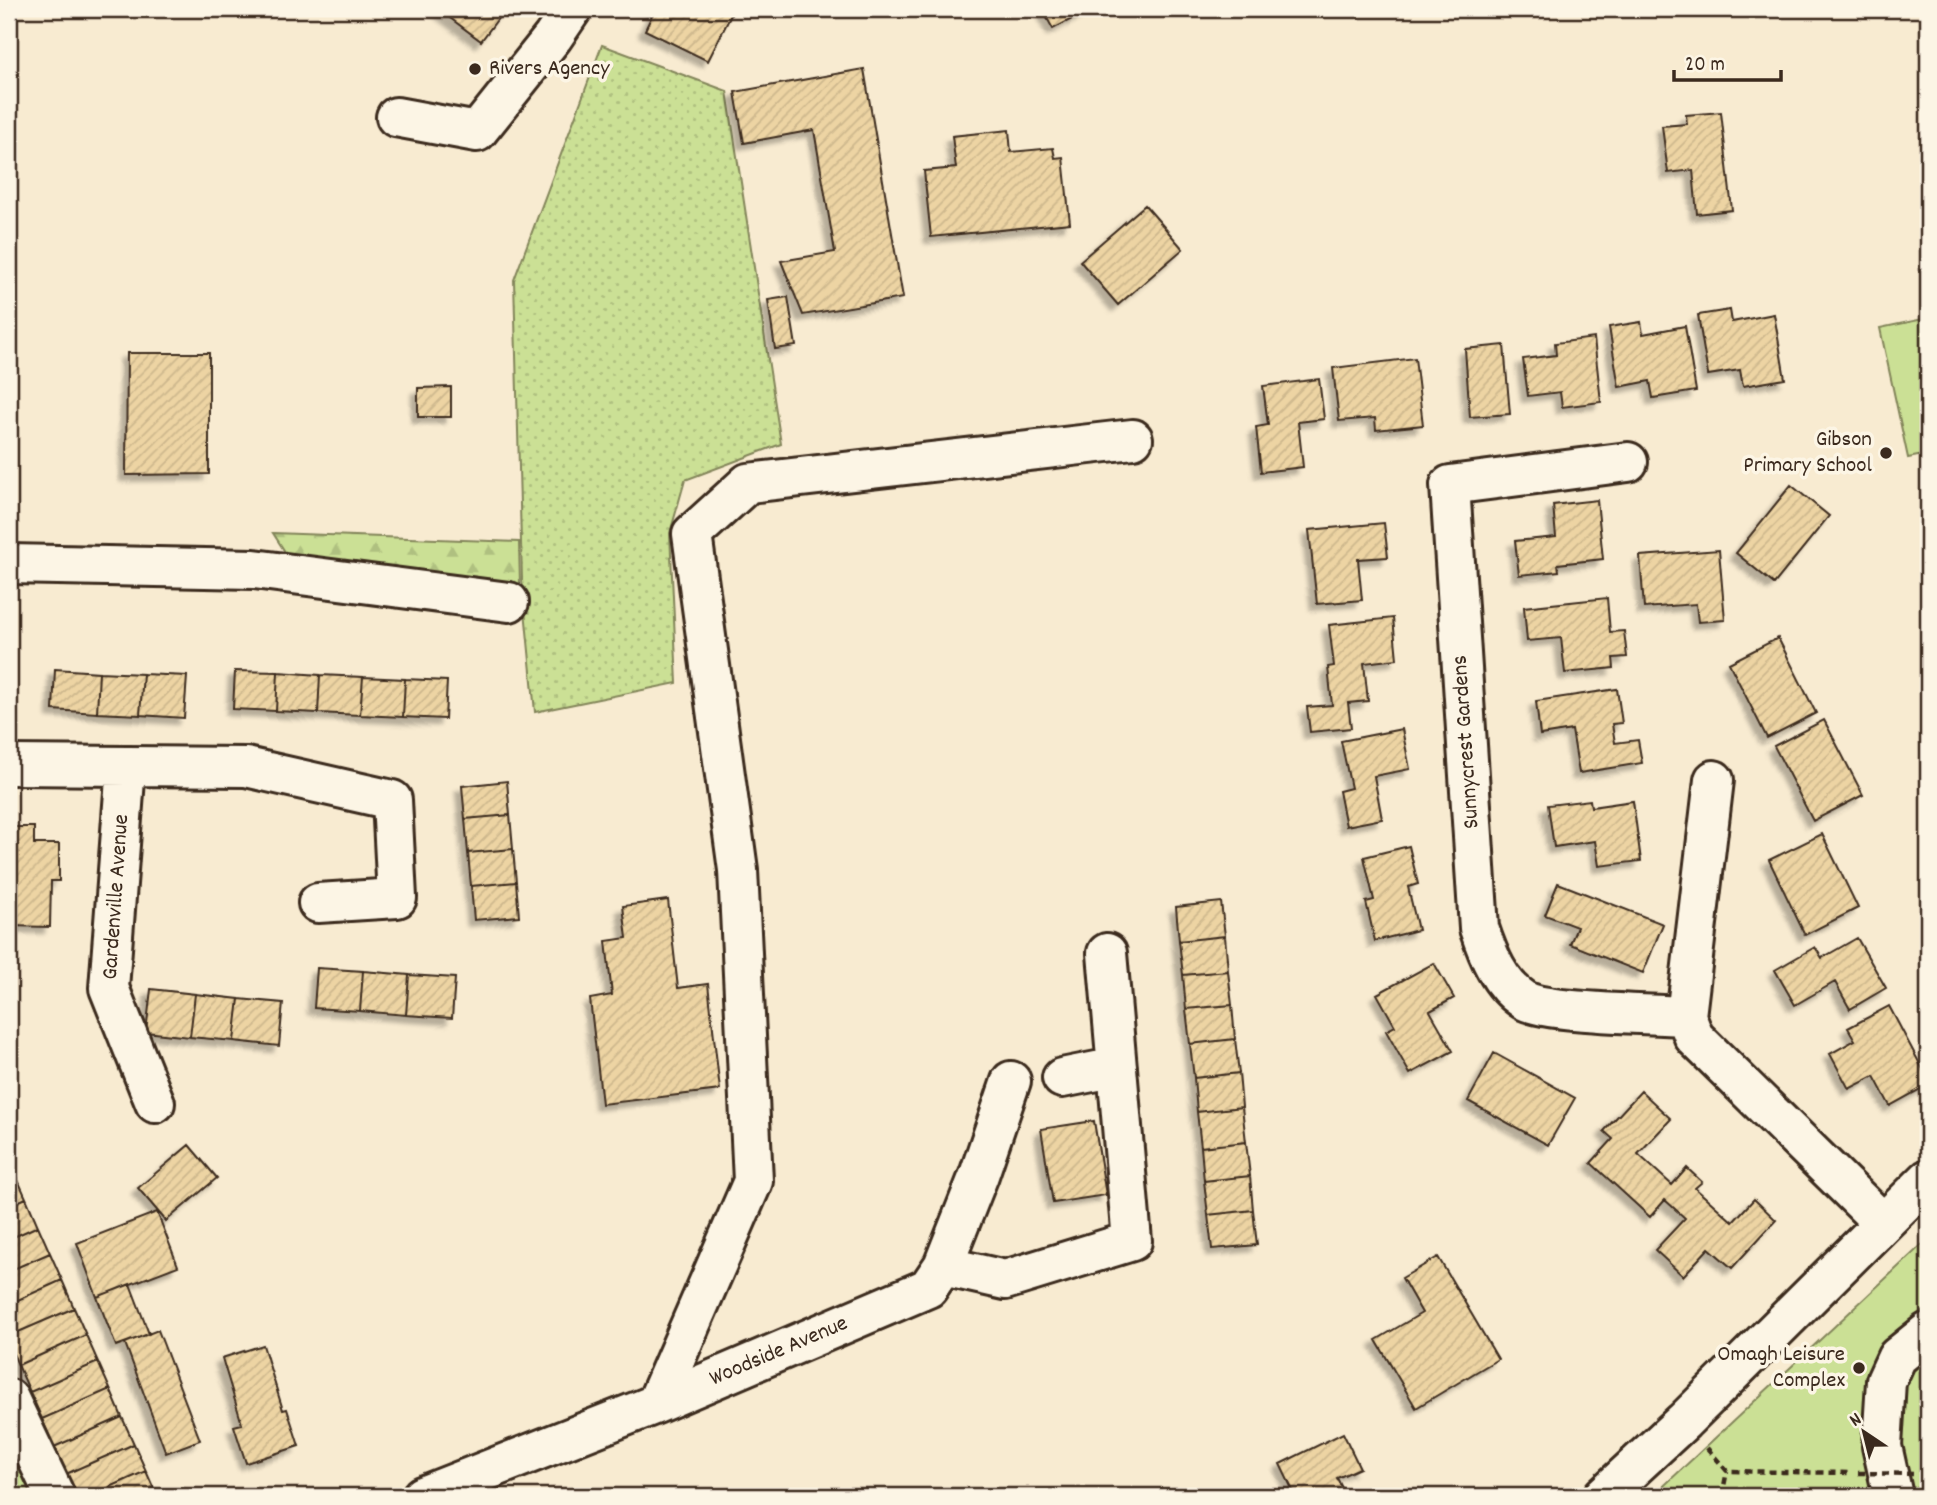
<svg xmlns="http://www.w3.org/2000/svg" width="1937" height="1505" font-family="Dekko,sans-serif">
<defs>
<pattern id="grass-dots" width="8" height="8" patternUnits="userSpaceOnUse" patternTransform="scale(1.75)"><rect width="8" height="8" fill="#cbe095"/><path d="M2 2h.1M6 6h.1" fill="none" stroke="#afc080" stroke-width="1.8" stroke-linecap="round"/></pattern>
<pattern id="forest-firs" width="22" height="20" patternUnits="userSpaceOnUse" patternTransform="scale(1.75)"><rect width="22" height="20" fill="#cbe095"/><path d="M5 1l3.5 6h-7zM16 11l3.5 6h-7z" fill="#afc080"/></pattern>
<pattern id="building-hatch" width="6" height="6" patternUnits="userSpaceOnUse" patternTransform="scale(1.75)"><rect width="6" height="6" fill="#edd4a3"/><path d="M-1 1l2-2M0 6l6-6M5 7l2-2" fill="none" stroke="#ccb68c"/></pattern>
<filter id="shadow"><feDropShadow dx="-6" dy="6" stdDeviation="2" flood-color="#0004"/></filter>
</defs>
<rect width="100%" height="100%" fill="#f8ebd1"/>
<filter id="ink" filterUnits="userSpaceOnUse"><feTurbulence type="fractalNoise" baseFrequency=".0143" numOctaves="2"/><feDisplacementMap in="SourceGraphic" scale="14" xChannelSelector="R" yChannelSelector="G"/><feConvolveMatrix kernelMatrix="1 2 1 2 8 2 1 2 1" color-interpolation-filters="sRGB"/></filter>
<g filter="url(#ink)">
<path fill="url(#grass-dots)" stroke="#83855a" stroke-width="2" d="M602,45l125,46 54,353 -96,36 -15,53 7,150 -142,29 -13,-132 -8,-300z"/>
<path fill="url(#forest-firs)" stroke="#83855a" stroke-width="2" d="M273,533l246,9 1,42 -231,-26z"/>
<path fill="#cbe095" stroke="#83855a" stroke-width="2" d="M1928,318v136l-20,4 -28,-130z
M1928,1239v257h-275z
M9,1399l46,97h-46z"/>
<path fill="url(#building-hatch)" stroke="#3b2a1e" stroke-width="2" filter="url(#shadow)" d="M438,9h67l-24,32z
M655,9h79l-26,52 -63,-31z
M1042,9h49l-38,20z
M864,69l39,229 -100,17 -22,-54 54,-9 -21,-122 -70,13 -9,-51z
M1721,112l11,98 -35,4 -4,-44 -25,3 -6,-47 25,-2 -1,-9z
M1009,130l2,22 42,-4 2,10 8,-1 7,66 -139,14 -7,-66 32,-3 -4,-32z
M1145,205l38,44 -65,56 -38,-44z
M788,297l8,49 -21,3 -7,-49z
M1730,310l2,12 42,-8 11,65 -42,7 -3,-16 -32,5 -10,-60z
M1641,322l2,12 42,-8 11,65 -43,7 -3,-17 -31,6 -10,-60z
M1594,338l7,64 -39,5 -2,-15 -32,4 -5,-37 33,-4 -1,-12z
M1504,345l6,69 -40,3 -5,-68z
M127,353h82v121l-83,1z
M1415,358l8,67 -47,5 -1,-12 -36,3 -6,-53z
M1319,379l5,40 -26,3 5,45 -42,5 -5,-45 12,-2 -5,-39z
M451,387v30h-33v-29z
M1791,485l38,31 -55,68 -38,-31z
M1597,500l6,59 -45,5 1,7 -40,4 -4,-34 41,-4 -3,-32z
M1384,523l4,34 -30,2 4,41 -45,4 -8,-74z
M1719,550l6,70 -27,2 -2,-18 -52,4 -4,-52z
M1607,598l3,34 14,-1 3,26 -14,1 1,10 -49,5 -4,-35 -34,3 -3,-34z
M1393,618l4,41 -33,4 4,38 -20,2 3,25 -41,4 -3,-25 25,-2 -4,-38 6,-1 -5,-41z
M1778,638l38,75 -49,25 -38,-75z
M55,669l44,3 -2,41 -44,-3z
M235,671l43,1 -2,39 -43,-2z
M99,672l44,2 -3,41 -43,-2z
M278,672l42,3 -2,38 -42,-2z
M143,674l44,2 -3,42 -44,-3z
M320,675l43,2 -3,38 -42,-2z
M363,677l42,2 -2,38 -43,-2z
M405,679l42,2 -2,38 -42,-2z
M1617,689l5,34 -10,1 3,19 23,-3 4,23 -63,10 -7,-43 -32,5 -4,-34z
M1824,720l39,75 -50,26 -39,-75z
M1402,729l8,40 -36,7 8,43 -36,7 -7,-35 12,-3 -10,-47z
M507,781l3,34 -45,4 -3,-33z
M1590,800l1,7 42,-6 8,60 -42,5 -4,-25 -41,6 -6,-42z
M510,815l3,34 -45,4 -3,-34z
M9,827h25v17h25v37h-8l-1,46 -41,-1z
M1822,834l36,74 -53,27 -36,-75z
M1409,846l9,38 -10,3 10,43 -43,11 -9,-39 8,-2 -10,-43z
M513,849l3,33 -45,4 -3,-33z
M516,882l3,34 -45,4 -3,-34z
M1558,883l105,41 -20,49 -73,-29 7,-17 -32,-12z
M668,900l10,88 30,-4 12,106 -118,14 -12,-105 22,-4 -6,-54 21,-3 -4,-32z
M1221,902l4,34 -46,5 -3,-34z
M1225,936l3,35 -45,4 -4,-34z
M1857,938l29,50 -36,21 -15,-27 -40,23 -20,-35 40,-23 7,11z
M1434,963l20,35 -24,13 23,40 -43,23 -24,-43 9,-5 -18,-32z
M317,968l46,3 -3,40 -46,-3z
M363,971l46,4 -3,40 -46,-4z
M1228,971l4,34 -46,4 -3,-34z
M409,975l46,3 -3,40 -46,-3z
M151,989l44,5 -5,43 -44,-5z
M195,994l44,5 -5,42 -44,-4z
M239,999l44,4 -4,43 -45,-5z
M1232,1005l3,34 -45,5 -4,-35z
M1889,1006l39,73v6l-38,21 -16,-30 -25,13 -19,-35 25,-14 -7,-12z
M1235,1039l4,34 -45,5 -4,-34z
M1494,1053l81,45 -27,47 -80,-44z
M1239,1073l3,34 -45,5 -3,-34z
M1641,1091l30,28 -33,35 34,31 15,-17 15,14 -7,6 38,34 21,-23 22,21 -44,48 -23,-20 -26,28 -28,-26 30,-32 -20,-18 -15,17 -59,-54 22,-24 -9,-8z
M1242,1107l4,35 -45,5 -4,-35z
M1094,1121l12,74 -53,8 -12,-74z
M1246,1142l4,34 -46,5 -3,-34z
M189,1145l28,33 -51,43 -28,-33z
M14,1171l12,27 -17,8v-33z
M1250,1176l3,34 -45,5 -4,-34z
M26,1198l12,28 -29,13v-33z
M1253,1210l4,35 -45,4 -4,-34z
M157,1212l21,54 -81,31 -20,-54z
M38,1226l12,27 -41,18v-32z
M50,1253l12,27 -53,24v-33z
M1438,1257l60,102 -82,49 -40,-68 46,-27 -20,-35z
M62,1280l12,28 -65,28v-32z
M130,1284l19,50 -33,12 -19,-49z
M74,1308l12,27 -68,30 -9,-21v-8z
M158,1330l42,110 -34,13 -41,-110z
M86,1335l12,27 -68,30 -12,-27z
M263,1345l20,65 4,-1 12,37 -53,17 -12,-37 8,-2 -20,-66z
M98,1362l12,27 -68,30 -12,-27z
M110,1389l12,28 -68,30 -12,-28z
M122,1417l12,27 -68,30 -12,-27z
M1343,1433l17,35 -23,10 9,18h-59l7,-3 -14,-29z
M134,1444l12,27 -56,25h-14l-10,-22z
M146,1471l11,25h-67z"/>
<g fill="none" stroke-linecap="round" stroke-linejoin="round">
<g stroke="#3b2a1e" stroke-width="44">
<path id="minor" d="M396,117l81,15 76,-95 19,-28
M1628,462l-178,23 29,443c9,27 20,56 45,72 20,13 132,14 162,16
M9,564l245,5 255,33
M9,765l237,2 146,33 5,98 -79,5
M126,766l-17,222 46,115
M1714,780l-28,236 8,21 189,186
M1062,1078l55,-11
M943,1266l62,14 127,-39 -25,-288
M656,1404l97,-223 -15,-311 -46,-336 56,-51 385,-44
M422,1496l234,-92 272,-116 15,-22 36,-91 32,-94
M1603,1496l81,-75 244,-242
M1893,1496l-11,-50 4,-65 11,-24 31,-25"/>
</g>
<g stroke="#3b2a1e" stroke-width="44">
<path id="major" d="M9,1399l46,97"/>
</g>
<path stroke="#3b2a1e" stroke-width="4.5" stroke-dasharray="7 5" stroke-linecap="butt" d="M1707,1448l20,23 122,2
M1722,1496l5,-25"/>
<use href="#minor" stroke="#fcf5e5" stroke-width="38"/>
<use href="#major" stroke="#fcf5e5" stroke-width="38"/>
<path stroke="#3b2a1e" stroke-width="4.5" stroke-dasharray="7 5" stroke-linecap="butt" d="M1858,1473l60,1"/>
</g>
</g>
<g fill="#3b2a1e" stroke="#fcf5e5" stroke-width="2.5">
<circle cx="475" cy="69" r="7"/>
<circle cx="1886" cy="453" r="7"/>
<circle cx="1859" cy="1368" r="7"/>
</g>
<g text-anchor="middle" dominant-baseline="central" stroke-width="7" stroke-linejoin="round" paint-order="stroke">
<g font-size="23" fill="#3b2a1e" stroke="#fcf5e5" text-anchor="end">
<text x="489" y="69" text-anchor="start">Rivers Agency</text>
<text x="1872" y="440">Gibson<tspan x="1872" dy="26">Primary School</tspan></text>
<text x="1845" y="1355">Omagh Leisure<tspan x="1845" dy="26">Complex</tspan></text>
</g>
<g font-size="23" fill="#3b2a1e" stroke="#fcf5e5">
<text transform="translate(1467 742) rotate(-94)">Sunnycrest Gardens</text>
<text transform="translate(117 897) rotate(-86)">Gardenville Avenue</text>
<text transform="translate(779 1352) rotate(-23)">Woodside Avenue</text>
</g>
</g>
<rect width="1937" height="1505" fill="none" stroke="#fcf5e5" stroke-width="35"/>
<rect x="18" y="18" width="1902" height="1470" fill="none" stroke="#3b2a1e" stroke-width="2.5" filter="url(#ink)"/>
<g transform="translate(1864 1432) rotate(325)" stroke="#fcf5e5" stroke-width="5" paint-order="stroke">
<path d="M0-5L12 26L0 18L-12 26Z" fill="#3b2a1e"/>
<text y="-10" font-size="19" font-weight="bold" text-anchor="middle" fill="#3b2a1e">N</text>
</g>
<path d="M1674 70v10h107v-10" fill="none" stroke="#3b2a1e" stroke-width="3.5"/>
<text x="1685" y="70" font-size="21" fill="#3b2a1e" stroke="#fcf5e5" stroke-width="5" paint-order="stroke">20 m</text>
</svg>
